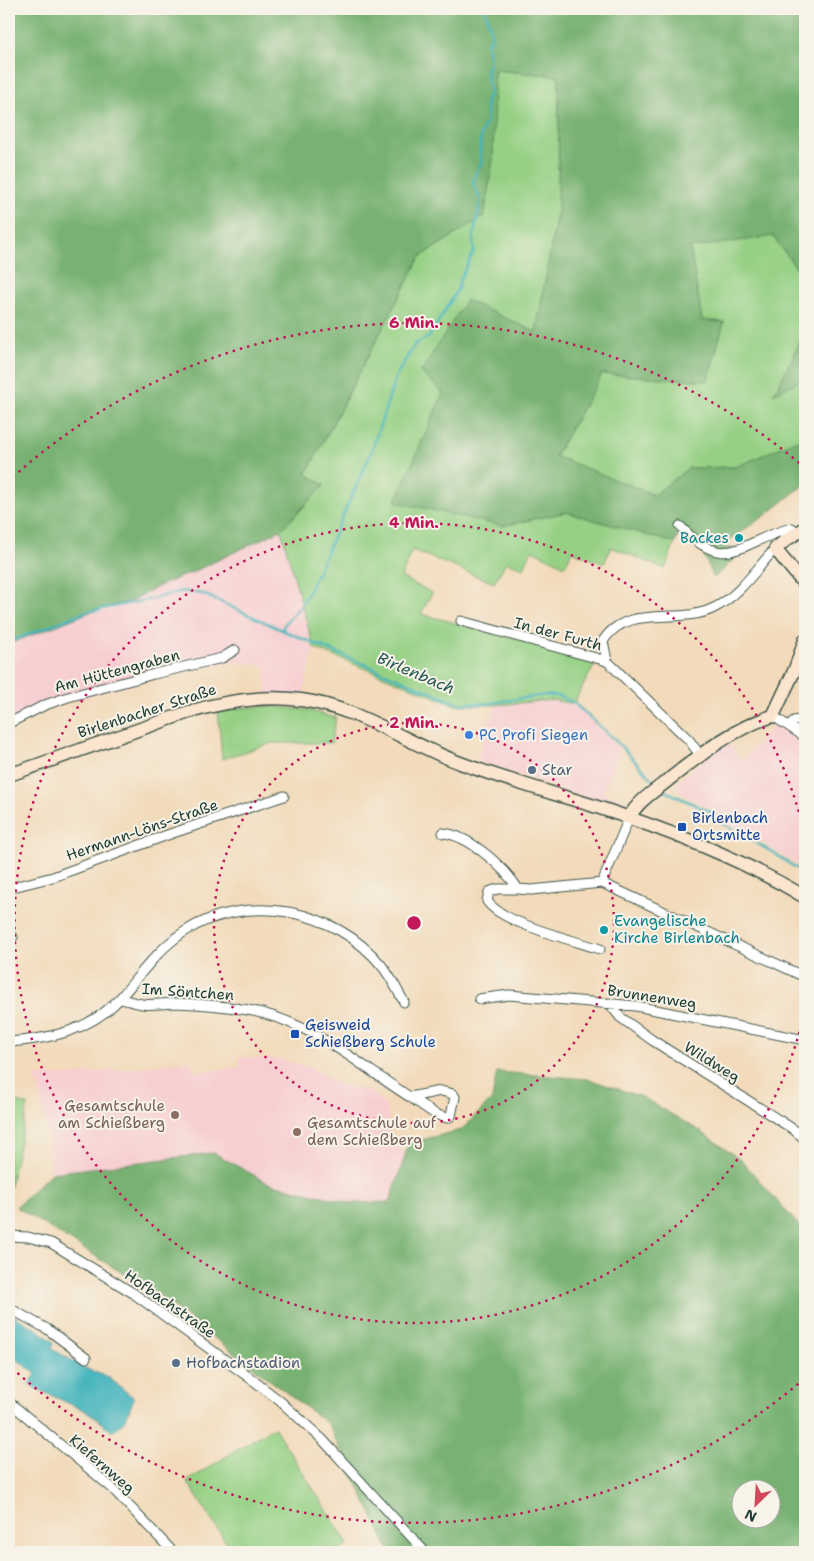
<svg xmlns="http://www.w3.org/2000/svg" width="814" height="1561" font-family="'Shantell Sans',sans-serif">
<rect width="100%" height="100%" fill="#f7f3e8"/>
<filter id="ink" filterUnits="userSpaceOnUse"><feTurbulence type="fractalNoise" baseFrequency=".02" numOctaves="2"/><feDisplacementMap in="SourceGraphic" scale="10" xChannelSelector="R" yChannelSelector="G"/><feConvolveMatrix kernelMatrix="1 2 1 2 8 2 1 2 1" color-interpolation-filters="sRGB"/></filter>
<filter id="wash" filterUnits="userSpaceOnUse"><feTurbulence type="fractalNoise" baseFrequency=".0096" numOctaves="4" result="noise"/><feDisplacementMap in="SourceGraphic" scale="20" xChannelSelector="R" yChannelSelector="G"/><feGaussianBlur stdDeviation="1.12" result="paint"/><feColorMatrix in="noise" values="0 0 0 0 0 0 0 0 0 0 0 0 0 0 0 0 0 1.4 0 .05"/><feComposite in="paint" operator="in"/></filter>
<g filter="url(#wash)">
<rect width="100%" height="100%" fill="#f2daba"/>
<path fill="#f7cfd1" d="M281,530l33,118 -13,54 -34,-2 -2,-34 -32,-4 -14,2 -120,29 -33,10 -57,24v-83l79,-31 45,-13 30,-16 30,-12z
M553,700l20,4 48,45 -18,43 23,9 -3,4 -7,2 -140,-46 21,-56z
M774,724l31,17v128l-79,-48 -6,-8 -35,-17 -10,-12 52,-43 15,21z
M239,1057l41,2 31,9 28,16 33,8 13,13 4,12v23l17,14 -16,48 -39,1 -83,-20 -54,-30 -163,20 -3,-43 -13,-54 37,-1 119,-14 3,11 41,-4 5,-1z"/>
<path fill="#95d084" stroke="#5a865c" d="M494,70l65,6 -1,132 -22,124 -70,-31 -23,92 -47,108 106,25 64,-14 109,31 -10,26 -54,-22 -7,17 -32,-13 -7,15 -33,-16 -8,18 -18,-6 -12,21 -82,-33 -11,27 31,16 -11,21 177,45 -25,45 -20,-4 -56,5h-42l-141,-57 -33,-118 43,-44 -18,-11 114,-218 64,-41 9,-57z
M773,236l32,44v53l-31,60 31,-15v60l-10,3 -59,26 -47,1 -35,27 -99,-38 47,-83 106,7 16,-59 -22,-2 -12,-72z
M267,706l41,4 28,8 -5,25h-59l-50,16 -4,-47 23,-4z
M9,1100l19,5 -19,86z
M274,1427l74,117 -12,8h-104l-45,-71z"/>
<path fill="#78b272" stroke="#4c7853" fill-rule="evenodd" d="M9,9h796v271l-32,-44 -83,12 12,72 22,2 -16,59 -106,-7 -47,82 99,39 35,-27 47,-1 59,-26 10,-3v46l-39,31 -46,31 23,5 -29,27 -13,-28 -21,-20 -5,13 -109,-31 -64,14 -106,-24 47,-109 -22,-21 45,-72 70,32 22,-124 1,-132 -65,-6 -1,89 -9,57 -64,41 -114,217 18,11 -43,45 -88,42 -30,12 -30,16 -45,13 -79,31z
M805,333v45l-31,16z
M497,1072l91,7 54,18 58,34 41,29 60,68 4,9v315h-415l-62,-128 -170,-129 -142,-88 35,-34 163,-20 54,30 83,20 39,-1 19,-59 52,-13 31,-31zM742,1488h30v30h-30z"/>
<path fill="#43b3bc" stroke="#317878" d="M9,1313l31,18 14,11 -2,7 37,21 19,7 26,21 -8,21 -13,13 -25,-20 -51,-23 -8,-5 7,-10 -24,-18 -3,4z"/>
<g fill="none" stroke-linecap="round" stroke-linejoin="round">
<path stroke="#43b3bc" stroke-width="2.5" d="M282,630l3,-7 15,-16 9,-16 62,-138 25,-77 19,-32 14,-7 29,-48 1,-7 15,-31 -1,-12 8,-40c-12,-16 -8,-22 1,-37l-2,-10 1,-18 6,-13 -1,-22 4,-5 -4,-24 4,-7 -3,-19 5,-8 -7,-27
M9,642l77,-30 66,-13 30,-8 21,3 79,36 174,73 28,1 61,-9 14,1 15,7 41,37 41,43
M663,790l50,23 8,10 51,29 33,22"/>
</g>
</g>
<g filter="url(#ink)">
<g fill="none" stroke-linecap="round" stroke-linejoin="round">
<g stroke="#3f5548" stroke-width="11">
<path id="street" d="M680,526c47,50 61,14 112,2l5,4
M461,621l146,40 82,79 11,15
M607,661l-4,-20c25,-39 76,-15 111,-33 25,-12 42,-39 61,-59
M773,716l32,21
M9,723l36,-18 23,-8 86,-23 68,-16 13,-8
M789,726l5,-5 11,-2
M443,833c26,2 62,35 75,56l13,1 71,-7 27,-65
M602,883l203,94
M9,888l44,-11 117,-43 114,-38
M518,889h-21l-8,3 -2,9c14,22 86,39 113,48
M9,938l4,-1
M120,999c7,1 15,4 22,5 11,2 23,-1 34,-1 24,1 48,3 72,7 65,12 108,53 162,87l31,-6 12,3 2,3 -4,19 -4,2 -12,-4 -25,-17
M479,999l30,-4 127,11 169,34
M609,1003l11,14 32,23 141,89 12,10
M9,1042c42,-3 83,-12 112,-45 20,-23 37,-48 63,-65 63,-41 152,-23 198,34 9,11 15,24 22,36
M9,1236l19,1 23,6 82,50 121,88 26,20 42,38 103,113
M9,1308l38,21 39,29
M9,1402l102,85 62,65"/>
</g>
<g stroke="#3f5548" stroke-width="15">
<path id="secondary" d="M805,528l-19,12 -11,9 30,36
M9,775l180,-63c37,-11 74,-17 112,-12 55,7 103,41 154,61 44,17 91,30 136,44 74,24 147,52 214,92
M629,818c8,-16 24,-26 38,-37 33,-26 66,-53 106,-65l22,-47 10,-29"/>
</g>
<use href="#street" stroke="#fff" stroke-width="9"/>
<use href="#secondary" stroke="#fbe5cf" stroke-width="12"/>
</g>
</g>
<g fill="none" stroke="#c2185b" stroke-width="2.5" stroke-dasharray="2.5 5">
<circle cx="414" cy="923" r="200"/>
<path d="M805 1010A400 400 0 1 1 805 836"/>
<path d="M804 1379A600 600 0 0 1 13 1369M13 477A600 600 0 0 1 804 467"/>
</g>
<g fill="#0f9aa8" stroke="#f7f3e8" stroke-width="2">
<circle cx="739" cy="538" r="5"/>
<circle cx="604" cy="930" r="5"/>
</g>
<circle fill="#3f7fe0" stroke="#f7f3e8" stroke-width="2" cx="469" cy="735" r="5"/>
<g fill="#5c6f8a" stroke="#f7f3e8" stroke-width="2">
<circle cx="532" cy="770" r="5"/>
<circle cx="176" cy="1363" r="5"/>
</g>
<g fill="#1a4fb4" stroke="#f7f3e8" stroke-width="2">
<rect x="677" y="822" width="10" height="10" rx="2.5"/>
<rect x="290" y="1029" width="10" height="10" rx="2.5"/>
</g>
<g fill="#8d6e63" stroke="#f7f3e8" stroke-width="2">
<circle cx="175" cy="1115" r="5"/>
<circle cx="297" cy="1132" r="5"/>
</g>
<g text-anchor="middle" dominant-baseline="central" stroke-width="4" stroke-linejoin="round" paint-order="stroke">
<g font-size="15" fill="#0d838f" stroke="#f7f3e8" text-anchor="end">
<text x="729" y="538">Backes</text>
<text x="614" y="921" text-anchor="start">Evangelische<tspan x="614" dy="17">Kirche Birlenbach</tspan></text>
</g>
<g font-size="15" fill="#1f3d34" stroke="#f7f3e8">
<text transform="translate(558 634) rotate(15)">In der Furth</text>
<text transform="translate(117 671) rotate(-15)">Am Hüttengraben</text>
<text transform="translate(147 711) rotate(-18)">Birlenbacher Straße</text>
<text transform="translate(142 830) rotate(-19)">Hermann-Löns-Straße</text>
<text transform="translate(188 992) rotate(4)">Im Söntchen</text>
<text transform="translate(652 997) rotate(9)">Brunnenweg</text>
<text transform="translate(712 1062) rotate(32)">Wildweg</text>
<text transform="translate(170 1304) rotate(35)">Hofbachstraße</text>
<text transform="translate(102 1464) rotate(41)">Kiefernweg</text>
</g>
<g font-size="15" fill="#366cbe" stroke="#f7f3e8" text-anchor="start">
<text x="479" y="735">PC Profi Siegen</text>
</g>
<g font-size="15" fill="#4e5e75" stroke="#f7f3e8" text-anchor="start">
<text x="542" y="770">Star</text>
<text x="186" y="1363">Hofbachstadion</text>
</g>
<g font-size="15" fill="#164399" stroke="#f7f3e8" text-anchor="start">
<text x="692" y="818">Birlenbach<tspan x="692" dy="17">Ortsmitte</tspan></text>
<text x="305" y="1025">Geisweid<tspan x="305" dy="17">Schießberg Schule</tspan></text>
</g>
<g font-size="15" fill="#785e54" stroke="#f7f3e8" text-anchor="end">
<text x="165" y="1106">Gesamtschule<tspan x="165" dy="17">am Schießberg</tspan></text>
<text x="307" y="1123" text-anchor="start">Gesamtschule auf<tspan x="307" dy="17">dem Schießberg</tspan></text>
</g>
<g font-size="16" font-style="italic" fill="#285a56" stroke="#f7f3e8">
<text transform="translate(416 673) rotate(23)">Birlenbach</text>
</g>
</g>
<circle cx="414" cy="923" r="8" fill="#c2185b" stroke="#f7f3e8" stroke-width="2.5"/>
<g font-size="15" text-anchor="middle" font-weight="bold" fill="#c2185b" stroke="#f7f3e8" stroke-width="4" stroke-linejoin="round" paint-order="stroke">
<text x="414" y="328">6 Min.</text>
<text x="414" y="528">4 Min.</text>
<text x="414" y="728">2 Min.</text>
</g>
<rect width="814" height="1561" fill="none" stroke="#f7f3e8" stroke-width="30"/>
<g transform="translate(756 1504) rotate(205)"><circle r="24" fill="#f7f3e8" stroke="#a1aaa0"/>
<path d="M0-4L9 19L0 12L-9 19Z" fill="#d1495b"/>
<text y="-8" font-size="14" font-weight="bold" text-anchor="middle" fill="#1f3d34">N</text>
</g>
</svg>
